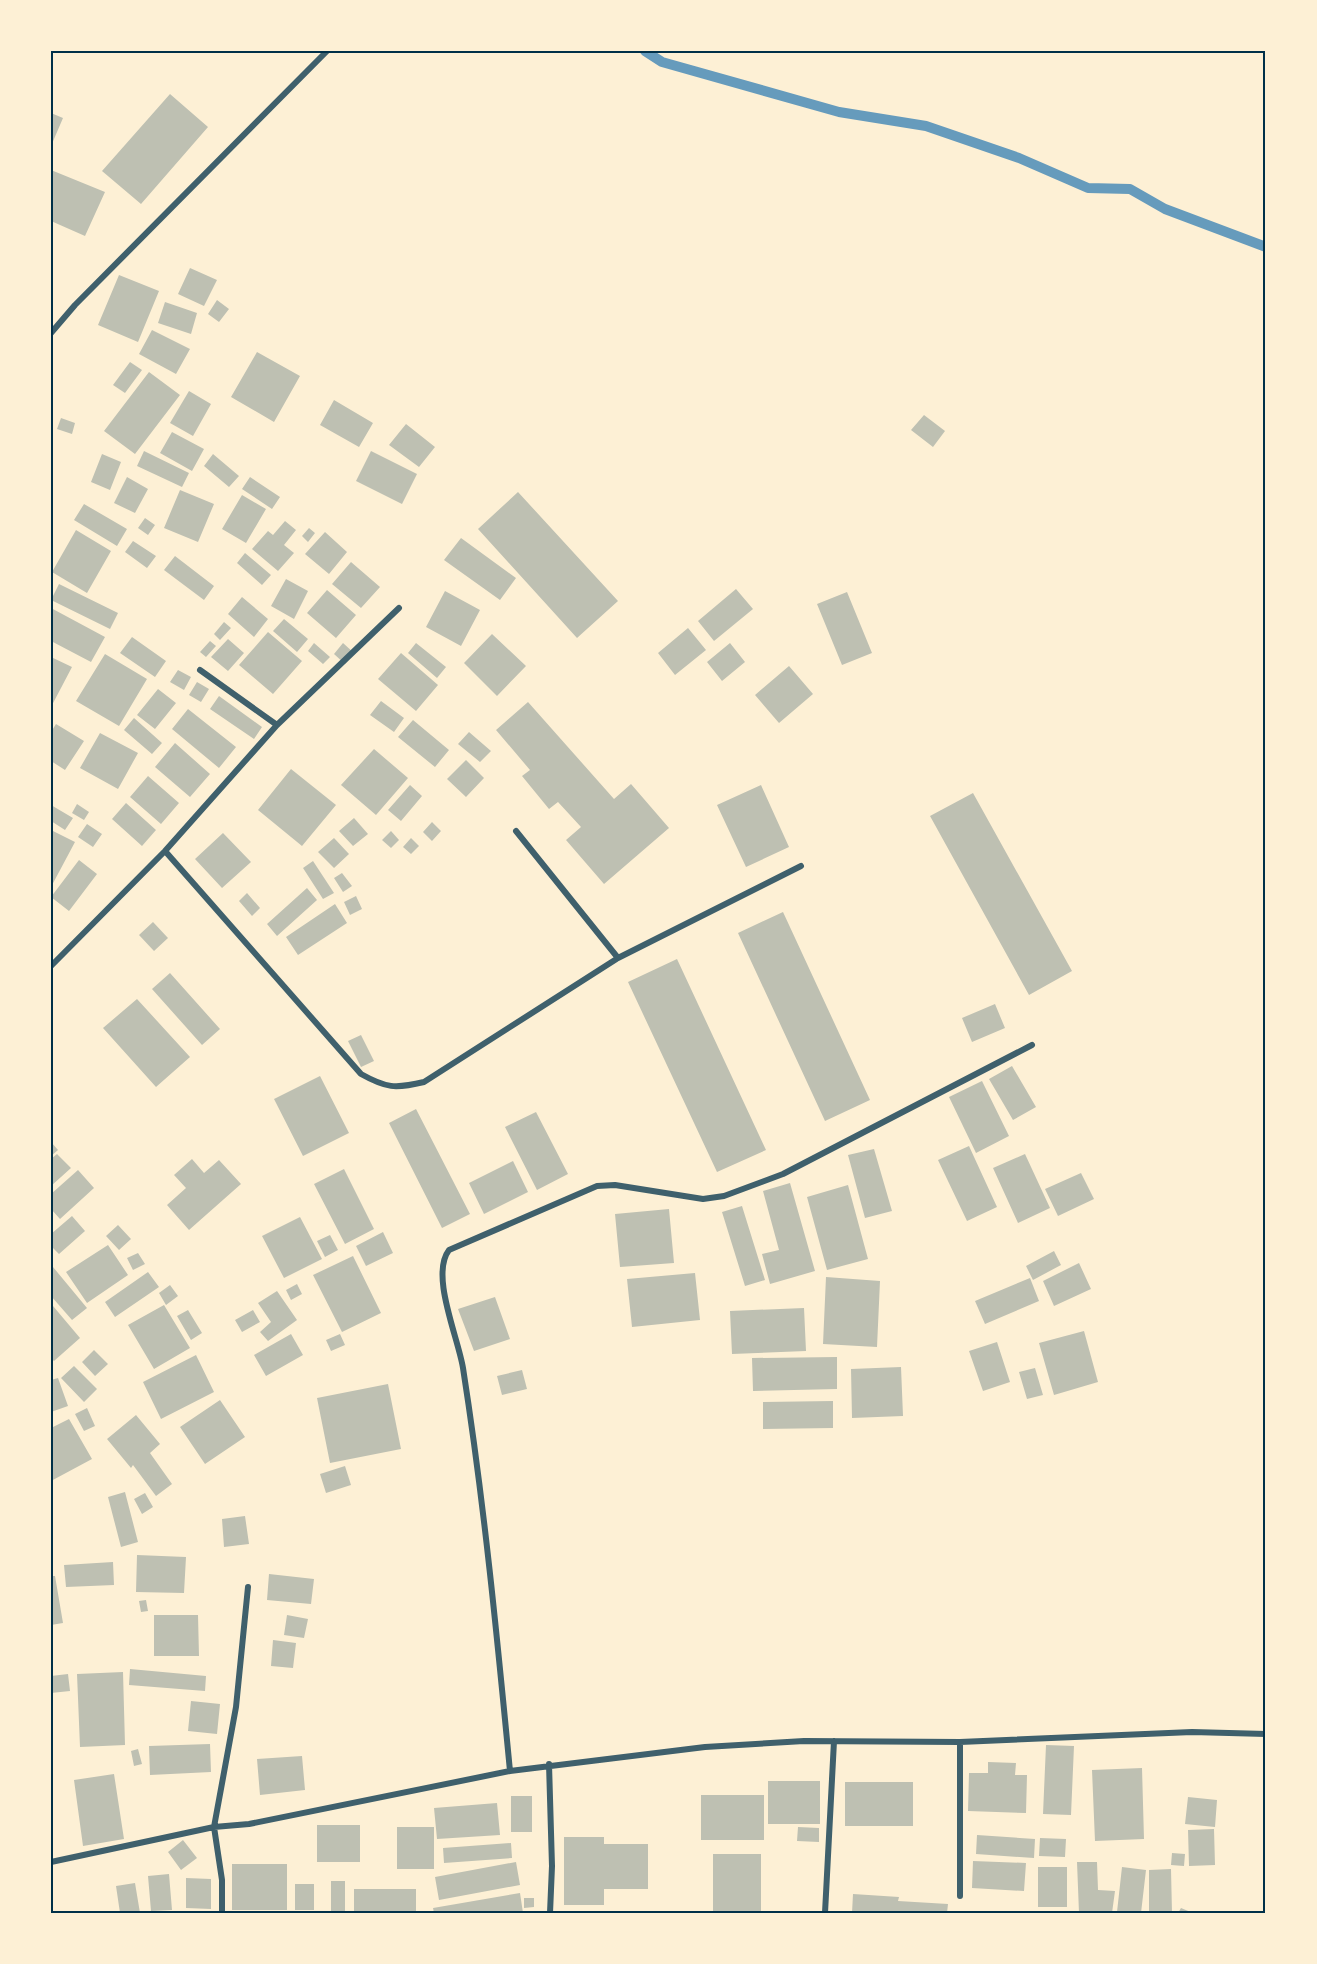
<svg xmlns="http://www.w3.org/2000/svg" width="1317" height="1964" font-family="Arial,sans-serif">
<rect width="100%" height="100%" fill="#fdf0d5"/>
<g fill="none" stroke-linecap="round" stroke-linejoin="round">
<path stroke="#669bbc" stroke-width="10" d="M645,51l17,11 177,50 87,14 93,32 69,30 42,1 35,20 101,38"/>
</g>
<path fill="#bec0b2" d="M170,94l38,33 -67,77 -39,-33z
M51,113l12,5 -12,28z
M51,170l54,22 -20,44 -34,-15z
M190,268l27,12 -13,26 -26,-12z
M119,275l40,16 -21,51 -40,-17z
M217,300l12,9 -10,13 -11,-8z
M165,302l32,11 -6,21 -33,-11z
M152,330l38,19 -14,25 -37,-20z
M257,352l43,24 -26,46 -43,-25z
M130,362l12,8 -17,23 -12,-8z
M149,372l31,23 -45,59 -31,-23z
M189,391l22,13 -18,32 -23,-13z
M334,400l39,23 -14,24 -39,-22z
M924,415l21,16 -12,16 -22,-17z
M61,418l14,5 -3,11 -15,-5z
M406,424l29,23 -16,20 -30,-22z
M172,432l32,17 -12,22 -32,-18z
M144,451l45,22 -7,14 -45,-21z
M371,451l46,23 -15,30 -46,-23z
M102,454l19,8 -11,28 -19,-8z
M213,454l26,22 -10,11 -25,-21z
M127,477l21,12 -13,24 -21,-10z
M250,477l30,20 -8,12 -30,-20z
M180,490l34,14 -16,38 -34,-14z
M518,492l100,109 -41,37 -99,-109z
M242,495l24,14 -20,34 -24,-14z
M84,504l43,25 -10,17 -43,-26z
M145,518l10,7 -7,10 -10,-7z
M285,521l11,9 -12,15 10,8 -16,18 -26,-22 16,-18 5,4z
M309,528l6,5 -7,9 -6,-6z
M76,530l35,21 -24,42 -35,-21z
M325,532l22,20 -18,22 -24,-20z
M461,538l55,40 -16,22 -56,-40z
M133,541l23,15 -9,12 -22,-16z
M245,553l26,22 -9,10 -25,-22z
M175,556l39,30 -10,14 -40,-30z
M351,562l29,25 -19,21 -29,-24z
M286,579l22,12 -14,28 -23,-13z
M59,584l59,29 -8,16 -59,-29z
M736,589l17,20 -39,32 -16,-20z
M327,590l29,25 -20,23 -29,-25z
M445,591l35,19 -19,36 -35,-19z
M847,592l25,61 -30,12 -25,-61z
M242,597l26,22 -14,18 -26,-23z
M51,608l54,29 -14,25 -40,-21z
M284,619l24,20 -11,13 -24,-21z
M224,622l7,6 -11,12 -6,-6z
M688,628l18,22 -31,25 -17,-22z
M268,632l34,29 -29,33 -34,-29z
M492,634l34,32 -29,30 -33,-33z
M132,637l34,24 -11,16 -35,-24z
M228,639l16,14 -16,18 -17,-14z
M210,641l6,5 -10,11 -6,-5z
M314,643l16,14 -7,7 -15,-13z
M343,643l11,10 -9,11 -11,-10z
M416,643l30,24 -9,11 -29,-25z
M730,643l15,19 -23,19 -15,-19z
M401,653l37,32 -22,26 -38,-32z
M105,654l42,25 -28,47 -43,-25z
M51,657l21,10 -21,40z
M789,666l24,28 -34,29 -24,-28z
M178,670l13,7 -7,13 -14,-8z
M197,682l12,7 -8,13 -12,-7z
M158,689l18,14 -21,26 -18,-14z
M219,696l43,31 -8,12 -44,-30z
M381,701l23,17 -10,14 -24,-17z
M528,702l86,97 17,-15 38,44 -65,56 -38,-44 15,-13 -23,-25 -9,7 -27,-33 8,-6 -34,-40z
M188,709l48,38 -17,21 -47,-39z
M134,718l28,25 -10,11 -28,-24z
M413,720l36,30 -14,17 -37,-30z
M56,724l28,17 -19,29 -14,-9v-29z
M469,732l22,19 -11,11 -22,-18z
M100,733l38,20 -20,36 -38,-21z
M175,743l35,31 -20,23 -35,-30z
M374,749l34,29 -32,37 -35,-30z
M466,760l18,18 -18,19 -19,-18z
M291,769l45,36 -34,41 -44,-36z
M148,776l31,27 -18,21 -31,-27z
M410,785l12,11 -21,25 -13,-11z
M761,785l28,62 -43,20 -29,-62z
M973,793l99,178 -43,24 -99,-179z
M126,803l30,27 -14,16 -30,-27z
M77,804l12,8 -5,8 -12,-7z
M51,805l22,13 -8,12 -14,-9z
M354,818l14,16 -15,12 -14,-15z
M432,822l9,9 -9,10 -9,-9z
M87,824l15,10 -9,13 -15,-10z
M51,830l24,12 -24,45z
M391,831l8,9 -8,8 -9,-8z
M223,833l28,29 -29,26 -27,-29z
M334,838l15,16 -15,14 -16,-16z
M411,838l8,8 -8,8 -8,-7z
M79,860l18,14 -28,37 -18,-14z
M313,861l21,32 -11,6 -20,-31z
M342,873l10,13 -9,6 -9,-14z
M307,888l10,12 -40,36 -10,-12z
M247,893l13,15 -8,8 -13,-15z
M356,896l6,13 -12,6 -6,-13z
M335,904l12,19 -49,32 -12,-18z
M783,912l87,188 -45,21 -87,-188z
M153,922l15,16 -14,13 -15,-16z
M677,959l89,191 -49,22 -89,-190z
M170,973l50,56 -18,16 -50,-56z
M137,999l53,58 -34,30 -53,-59z
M995,1004l10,24 -33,14 -10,-24z
M361,1035l13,26 -13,6 -13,-26z
M1012,1066l24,41 -23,13 -24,-41z
M320,1076l29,57 -46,23 -29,-57z
M982,1081l27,55 -33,17 -27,-56z
M416,1109l54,105 -28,14 -53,-105z
M536,1112l32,62 -31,16 -32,-63z
M51,1142l7,8 -7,6z
M969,1146l28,61 -30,14 -29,-61z
M874,1149l18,62 -27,7 -17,-63z
M57,1154l14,14 -20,18v-27z
M1025,1154l25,54 -32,15 -25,-55z
M192,1159l12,14 15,-13 22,24 -52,46 -22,-25 19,-17 -12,-13z
M513,1161l15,31 -44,22 -15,-31z
M344,1169l30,60 -29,15 -31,-60z
M78,1170l16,18 -34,31 -9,-10v-15z
M1081,1173l13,26 -36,17 -13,-27z
M790,1183l25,88 -45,13 -8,-30 17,-4 -16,-59z
M848,1185l20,74 -41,11 -20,-73z
M742,1206l23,74 -20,6 -23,-74z
M669,1209l5,54 -54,4 -5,-53z
M72,1216l13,15 -26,23 -6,-6 -2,2v-16z
M300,1217l22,42 -38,19 -22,-42z
M118,1225l13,14 -12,11 -13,-14z
M383,1232l10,21 -27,13 -10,-20z
M330,1235l8,15 -13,7 -8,-16z
M108,1245l20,30 -41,28 -21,-31z
M1054,1251l7,14 -28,15 -7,-14z
M138,1253l7,11 -12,6 -6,-12z
M353,1256l28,57 -39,19 -29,-57z
M1079,1263l12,26 -37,17 -11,-25z
M53,1267l34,41 -15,12 -21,-24z
M148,1272l11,15 -44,30 -10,-15z
M695,1273l5,47 -68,7 -5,-48z
M826,1277l54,4 -3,66 -54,-3z
M1030,1278l9,23 -54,23 -10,-23z
M297,1284l5,10 -11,6 -5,-10z
M170,1285l8,11 -12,9 -7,-12z
M277,1291l20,29 -29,21 -8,-9 11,-10 -13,-19z
M495,1297l15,42 -36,12 -16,-42z
M164,1305l26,43 -36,21 -26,-44z
M53,1306l27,32 -26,23 -3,-3z
M804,1308l2,43 -74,3 -2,-43z
M188,1310l14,23 -11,7 -14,-24z
M253,1310l7,12 -18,10 -7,-12z
M1084,1331l14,51 -44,13 -15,-52z
M291,1334l12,21 -37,21 -12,-21z
M340,1334l5,11 -14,6 -5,-11z
M997,1342l13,40 -27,9 -14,-40z
M94,1350l14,14 -13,12 -13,-14z
M196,1355l18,37 -53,27 -18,-37z
M837,1357v32l-84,2 -1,-33z
M74,1366l23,23 -13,13 -23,-24z
M901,1367l2,49 -51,2 -1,-49z
M1035,1368l8,27 -16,4 -8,-27z
M522,1370l5,19 -25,6 -5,-19z
M58,1378l10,28 -17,6v-32z
M388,1384l13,65 -71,14 -13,-65z
M220,1400l25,37 -40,27 -25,-37z
M833,1401v27l-70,1v-27z
M87,1408l8,18 -11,5 -9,-17z
M136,1415l24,29 -10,9 22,31 -16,12 -23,-31 -2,3 -24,-29z
M69,1419l23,40 -41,22v-53z
M345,1466l6,19 -25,8 -6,-19z
M125,1492l13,50 -17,5 -13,-50z
M145,1493l8,14 -11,7 -8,-15z
M245,1516l4,28 -25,3 -2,-28z
M137,1555l49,2 -2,36 -48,-1z
M113,1562l1,23 -48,2 -2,-22z
M269,1574l45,5 -3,25 -44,-4z
M51,1576h4l8,47 -12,2z
M146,1600l2,11 -7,1 -2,-11z
M154,1615h44l1,41h-45z
M287,1615l21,4 -4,19 -20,-3z
M273,1640l23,3 -3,25 -22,-2z
M130,1669l76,7 -1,15 -76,-6z
M123,1672l2,73 -45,2 -3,-73z
M68,1674l2,17 -19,2v-17z
M191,1701l29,3 -3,30 -29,-3z
M210,1744l1,28 -61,3 -1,-29z
M1046,1745l28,1 -3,69 -28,-1z
M138,1749l4,15 -8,2 -3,-15z
M302,1756l3,34 -45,5 -3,-36z
M988,1762l28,1 -1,12h12l-1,38 -58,-2 1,-38h19z
M1142,1768l2,71 -49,2 -3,-71z
M114,1774l10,65 -41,7 -9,-66z
M768,1781h52v43h-52z
M845,1782h68v44h-68z
M701,1795h63v45h-63z
M511,1796h21v36h-21z
M1188,1797l29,3 -2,27 -30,-3z
M497,1803l3,32 -63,4 -3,-31z
M317,1825h43v37h-43z
M397,1827h37v42h-37z
M798,1827l21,1v14l-22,-1z
M1214,1829l1,36 -26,1 -1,-36z
M977,1835l58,4 -1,19 -58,-4z
M564,1837h40v7h44v45h-44v16h-40z
M1040,1838l26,1 -1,18 -26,-1z
M183,1840l14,18 -16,12 -13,-18z
M511,1843l1,15 -68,5 -1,-15z
M1172,1853l13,1 -1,12 -13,-1z
M713,1854h48v59h-48z
M973,1861l53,2 -2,28 -52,-3z
M516,1862l4,23 -81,15 -4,-23z
M1077,1862h20l1,28 17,1 -3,22h-33z
M232,1864h55v46h-55z
M1038,1867h29v40h-29z
M1122,1867l24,3 -5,43 -24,-1z
M1171,1869l1,44h-23v-43z
M169,1874l3,36 -21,1 -3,-35z
M186,1878l25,1v30l-25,-1z
M331,1881h14v32h-14z
M135,1883l5,30h-20l-4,-27z
M295,1884h19v26h-19z
M354,1889h62v24h-62z
M520,1893l3,20h-89l-1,-5z
M853,1894l46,3 -1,4 50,3 -1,9h-95z
M524,1898h10v9l-10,1z
M1181,1908l12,5h-15z"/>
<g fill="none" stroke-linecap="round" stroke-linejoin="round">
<path stroke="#3f606c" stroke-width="6" d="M51,333l24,-28 252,-254
M200,670l77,55
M516,831l102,127
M165,851l196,223c25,14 34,15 63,8l194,-124 183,-92
M51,966l114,-115 112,-126 122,-117
M960,1742v154
M549,1764l3,102 -2,47
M510,1771c-13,-135 -26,-269 -47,-403 -5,-31 -33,-93 -14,-118l148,-64 18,-1 88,14 21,-3 59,-22 249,-129
M51,1862l163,-35 35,-3 261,-53 195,-24 99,-6 156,1 232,-10 74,2
M222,1913v-33l-8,-53 22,-120 12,-120
M825,1913l9,-172"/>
</g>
<rect width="1317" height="1964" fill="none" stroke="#fdf0d5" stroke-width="105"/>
<rect x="52" y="52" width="1212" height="1860" fill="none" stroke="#003049" stroke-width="2"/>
</svg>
